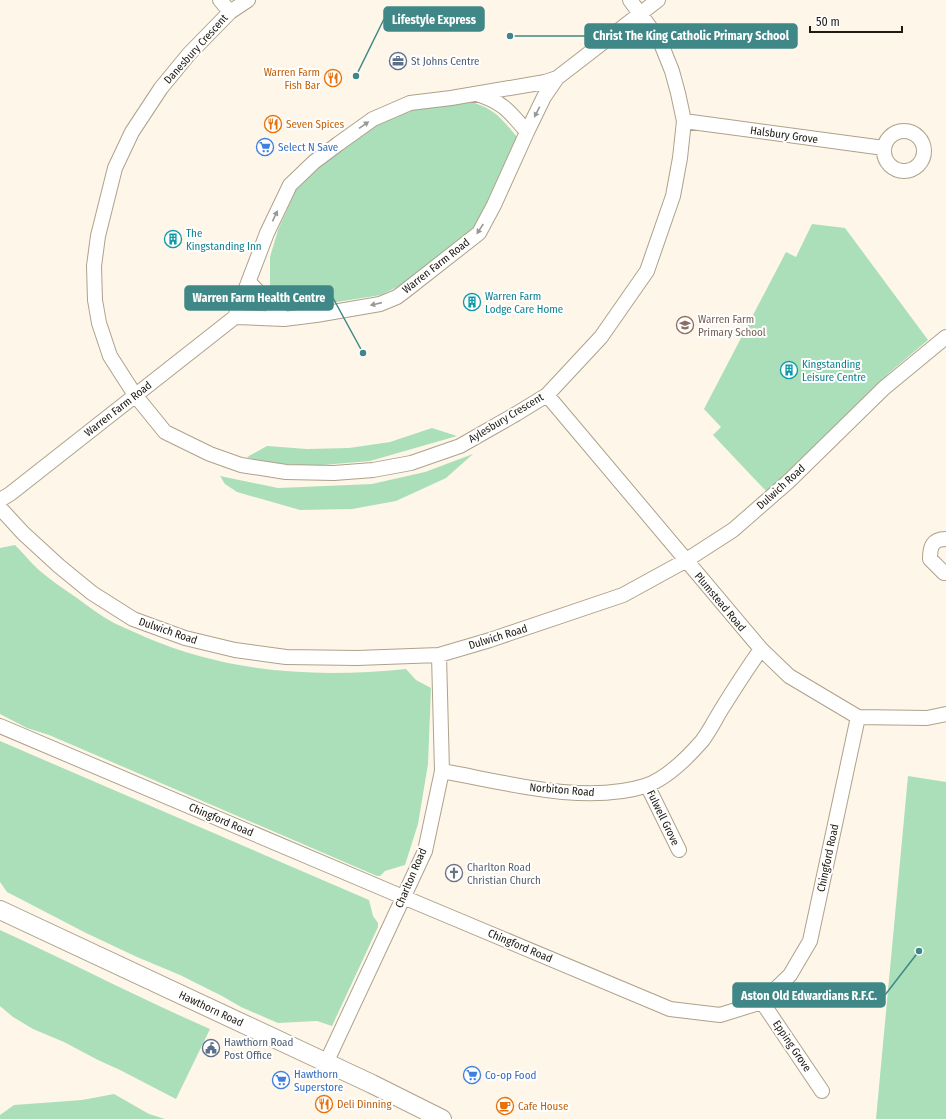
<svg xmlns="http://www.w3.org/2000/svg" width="946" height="1119" font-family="'Fira Sans Condensed',sans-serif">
<rect width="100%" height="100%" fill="#fef6e8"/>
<path fill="#aadfba" d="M471,102c24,7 30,16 46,35l-30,69 -14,24 -68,53 -24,12 -88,14 -14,-10 -9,-13v-29l8,-27 20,-45 22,-20 55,-40 34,-16z
M812,224l33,4 83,112 -38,32 -109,107 -15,12 -53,-56 8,-8 -17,-18 82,-157 10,5z
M432,428l25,8 -87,25 -59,5 -50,-4 -14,-5 20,-11 40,3 42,-1 41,-6z
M473,454l-27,24 -50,23 -44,8 -52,1 -63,-18 -12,-8 -5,-8 58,12 94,-4 53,-12z
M15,545c8,8 16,18 25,26 12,10 24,18 37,27 12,9 24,18 37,25 10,5 21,9 31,14 84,36 170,41 261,32l10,11 15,8 -3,76 -10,60 -13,41 -20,6 -5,5h-3l-272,-117 -56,-24 -22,-7 -27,-14v-166z
M0,741l369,159 4,16 5,7v4l-46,99 -15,-5 -39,2 -37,-16 -19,-11 -42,-21 -43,-18 -51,-24 -79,-41 -7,-10z
M908,776l38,6v337h-70z
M0,930c70,32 139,68 210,99l-34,70 -56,-29 -22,-10 -34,-18 -31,-13 -20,-12 -13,-11z
M114,1094l35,20 16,5h-165v-4l14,-10 68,-5z"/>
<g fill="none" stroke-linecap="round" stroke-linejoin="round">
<g stroke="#ada28b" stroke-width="16">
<path id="minor" d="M220,0l10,12
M248,0l-18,12 -41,42 -28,34 -29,44 -17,36 -17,68 -4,30 1,34 4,23 11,33 25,39 30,37 45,22 31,11 45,7 48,1 39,-3 38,-7 49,-17 56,-32 31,-19 54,-58 46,-66 26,-75 7,-38 4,-37 -6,-28 -6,-22 -12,-30 -30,-41
M477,94c26,8 33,18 50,38
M684,121l200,27
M884 151a20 20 0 1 1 40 0a20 20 0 1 1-40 0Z
M249,282l35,37
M235,317l49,2 32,-4 64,-11 17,-7 8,-6 74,-58 15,-28 33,-73 17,-35 13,-19 101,-78
M547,395l214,254 28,27 69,41 69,1 19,-4
M0,500l10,-6 225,-177 32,-84 23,-48 24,-23 24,-18 35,-25 37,-16 41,-5 94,-16 12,-4
M0,508l23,25 36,33 33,27 41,26 52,19 50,12 51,7 71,1 82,-3 51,-15 133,-45 62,-34 48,-31 55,-48 96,-94 62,-51
M946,539c-14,0 -16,8 -16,20l14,14h2
M0,726l403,171 267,112 50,6 42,-13 28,-27 20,-34 48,-224
M442,771c62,11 142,34 203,15 21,-7 43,-29 57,-45 7,-9 13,-21 19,-31 13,-21 26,-41 40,-61
M647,785l32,65
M762,1002l60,89
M326,1063l99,-212 17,-80 -3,-116"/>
</g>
<g stroke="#ada28b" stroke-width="20">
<path id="tertiary" d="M0,910l372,174 70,35"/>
</g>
<use href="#minor" stroke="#fff" stroke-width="14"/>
<use href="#tertiary" stroke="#fff" stroke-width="18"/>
</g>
<defs><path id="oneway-solid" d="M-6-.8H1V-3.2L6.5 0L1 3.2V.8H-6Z"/></defs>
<g fill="#9a9894">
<use href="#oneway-solid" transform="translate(537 112) rotate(117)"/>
<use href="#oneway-solid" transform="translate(364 125) rotate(-35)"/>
<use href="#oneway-solid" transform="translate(275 216) rotate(-65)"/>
<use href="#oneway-solid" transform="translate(480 229) rotate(123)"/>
<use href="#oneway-solid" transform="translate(376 304) rotate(167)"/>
</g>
<defs>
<g id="office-ring" transform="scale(0.9)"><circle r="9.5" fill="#fff" stroke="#5c6f8a" stroke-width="1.5"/><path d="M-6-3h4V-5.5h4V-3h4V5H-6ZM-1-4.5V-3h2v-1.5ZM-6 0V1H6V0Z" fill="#5c6f8a"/></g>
<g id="restaurant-ring" transform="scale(0.9)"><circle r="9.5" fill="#fff" stroke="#e8710a" stroke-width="1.5"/><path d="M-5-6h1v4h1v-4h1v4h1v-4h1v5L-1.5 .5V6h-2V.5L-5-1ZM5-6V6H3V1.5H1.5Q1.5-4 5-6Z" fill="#e8710a"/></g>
<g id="supermarket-ring" transform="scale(0.9)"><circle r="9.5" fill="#fff" stroke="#3f7fe0" stroke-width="1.5"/><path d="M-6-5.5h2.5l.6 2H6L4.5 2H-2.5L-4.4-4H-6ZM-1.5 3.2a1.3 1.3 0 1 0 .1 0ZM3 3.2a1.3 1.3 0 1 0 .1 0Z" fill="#3f7fe0"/></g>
<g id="building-ring" transform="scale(0.9)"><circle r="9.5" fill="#fff" stroke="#0f9aa8" stroke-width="1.5"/><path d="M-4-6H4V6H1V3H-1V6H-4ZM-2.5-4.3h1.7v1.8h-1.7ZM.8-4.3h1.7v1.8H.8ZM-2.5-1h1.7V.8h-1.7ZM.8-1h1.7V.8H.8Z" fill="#0f9aa8"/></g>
<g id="school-ring" transform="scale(0.9)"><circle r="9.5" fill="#fff" stroke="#8d6e63" stroke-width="1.5"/><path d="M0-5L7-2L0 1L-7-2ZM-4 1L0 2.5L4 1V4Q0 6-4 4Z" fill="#8d6e63"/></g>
<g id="church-ring" transform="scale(0.9)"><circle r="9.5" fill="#fff" stroke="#6b7280" stroke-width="1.5"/><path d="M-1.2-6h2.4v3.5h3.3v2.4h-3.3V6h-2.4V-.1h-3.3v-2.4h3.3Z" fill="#6b7280"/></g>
<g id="civic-ring" transform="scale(0.9)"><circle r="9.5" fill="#fff" stroke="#5c6f8a" stroke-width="1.5"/><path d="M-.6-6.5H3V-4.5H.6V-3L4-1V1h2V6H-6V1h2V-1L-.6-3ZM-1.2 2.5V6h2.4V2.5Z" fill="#5c6f8a"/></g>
<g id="cafe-ring" transform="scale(0.9)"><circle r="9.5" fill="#fff" stroke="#e8710a" stroke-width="1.5"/><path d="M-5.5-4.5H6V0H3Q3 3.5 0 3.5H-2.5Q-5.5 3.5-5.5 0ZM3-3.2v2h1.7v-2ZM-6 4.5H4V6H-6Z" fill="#e8710a"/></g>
</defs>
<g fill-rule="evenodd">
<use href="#office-ring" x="398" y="61"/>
<use href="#restaurant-ring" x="333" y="78"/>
<use href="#restaurant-ring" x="273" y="124"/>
<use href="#supermarket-ring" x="265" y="147"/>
<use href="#building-ring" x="173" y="239"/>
<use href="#building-ring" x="472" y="302"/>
<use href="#school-ring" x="685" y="325"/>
<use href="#building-ring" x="789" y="370"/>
<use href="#church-ring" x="454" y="873"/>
<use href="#civic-ring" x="211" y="1048"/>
<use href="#supermarket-ring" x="472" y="1075"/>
<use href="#supermarket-ring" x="281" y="1080"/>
<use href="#restaurant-ring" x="324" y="1104"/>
<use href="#cafe-ring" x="505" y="1106"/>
</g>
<g text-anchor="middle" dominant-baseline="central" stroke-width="4" stroke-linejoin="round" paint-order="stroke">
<g font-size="11" fill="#1f1b12" stroke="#fff">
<text transform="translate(196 49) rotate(-48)">Danesbury Crescent</text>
<text transform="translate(784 135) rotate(8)">Halsbury Grove</text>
<text transform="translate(436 266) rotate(-38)">Warren Farm Road</text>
<text transform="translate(118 409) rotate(-38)">Warren Farm Road</text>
<text transform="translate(506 418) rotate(-31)">Aylesbury Crescent</text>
<text transform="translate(781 487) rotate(-42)">Dulwich Road</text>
<text transform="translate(720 602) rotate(50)">Plumstead Road</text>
<text transform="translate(168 631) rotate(19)">Dulwich Road</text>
<text transform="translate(498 637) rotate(-17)">Dulwich Road</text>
<text transform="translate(562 790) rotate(5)">Norbiton Road</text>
<text transform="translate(663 818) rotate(64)">Fulwell Grove</text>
<text transform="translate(221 820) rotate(23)">Chingford Road</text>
<text transform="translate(828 858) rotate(-78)">Chingford Road</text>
<text transform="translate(411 878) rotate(-67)">Charlton Road</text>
<text transform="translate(520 946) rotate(23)">Chingford Road</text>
<text transform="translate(211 1009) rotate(25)">Hawthorn Road</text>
<text transform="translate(792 1046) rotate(56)">Epping Grove</text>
</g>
<g font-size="11" fill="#4e5e75" stroke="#fff" text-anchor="start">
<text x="411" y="61">St Johns Centre</text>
<text x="224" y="1042">Hawthorn Road<tspan x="224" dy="13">Post Office</tspan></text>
</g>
<g font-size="11" fill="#c56008" stroke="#fff" text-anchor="start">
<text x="320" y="72" text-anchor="end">Warren Farm<tspan x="320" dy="13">Fish Bar</tspan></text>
<text x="286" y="124">Seven Spices</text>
<text x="337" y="1104">Deli Dinning</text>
<text x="518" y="1106">Cafe House</text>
</g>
<g font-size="11" fill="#366cbe" stroke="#fff" text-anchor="start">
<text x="278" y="147">Select N Save</text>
<text x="294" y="1074">Hawthorn<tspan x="294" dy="13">Superstore</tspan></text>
<text x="485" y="1075">Co-op Food</text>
</g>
<g font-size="11" fill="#0d838f" stroke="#fff" text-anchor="start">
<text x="186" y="233">The<tspan x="186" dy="13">Kingstanding Inn</tspan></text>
<text x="485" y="296">Warren Farm<tspan x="485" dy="13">Lodge Care Home</tspan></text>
<text x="802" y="364">Kingstanding<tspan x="802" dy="13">Leisure Centre</tspan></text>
</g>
<g font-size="11" fill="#785e54" stroke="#fff" text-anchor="start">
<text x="698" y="319">Warren Farm<tspan x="698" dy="13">Primary School</tspan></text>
</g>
<g font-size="11" fill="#5b616d" stroke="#fff" text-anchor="start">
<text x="467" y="867">Charlton Road<tspan x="467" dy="13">Christian Church</tspan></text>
</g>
</g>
<path fill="none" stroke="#408887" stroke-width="1.5" d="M356 76L384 19M510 36L585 36M363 353L333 298M919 951L885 995"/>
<g fill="#408887" stroke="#fff" stroke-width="1.5">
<circle cx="356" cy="76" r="4"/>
<circle cx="510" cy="36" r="4"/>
<circle cx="363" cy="353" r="4"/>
<circle cx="919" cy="951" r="4"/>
</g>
<g fill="#408887" stroke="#408887" stroke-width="1.5">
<rect x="384" y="7" width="100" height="24" rx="4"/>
<rect x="585" y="24" width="212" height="24" rx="4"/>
<rect x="185" y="286" width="148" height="24" rx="4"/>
<rect x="733" y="983" width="152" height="24" rx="4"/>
</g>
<g font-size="12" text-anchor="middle" font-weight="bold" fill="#fff">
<text x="434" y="24">Lifestyle Express</text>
<text x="691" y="40">Christ The King Catholic Primary School</text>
<text x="259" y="302">Warren Farm Health Centre</text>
<text x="809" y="1000">Aston Old Edwardians R.F.C.</text>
</g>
<path d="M810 26v6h92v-6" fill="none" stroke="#1f1b12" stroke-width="2"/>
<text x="816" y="26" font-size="12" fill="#1f1b12" stroke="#ffffff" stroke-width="3" paint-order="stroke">50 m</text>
</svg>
